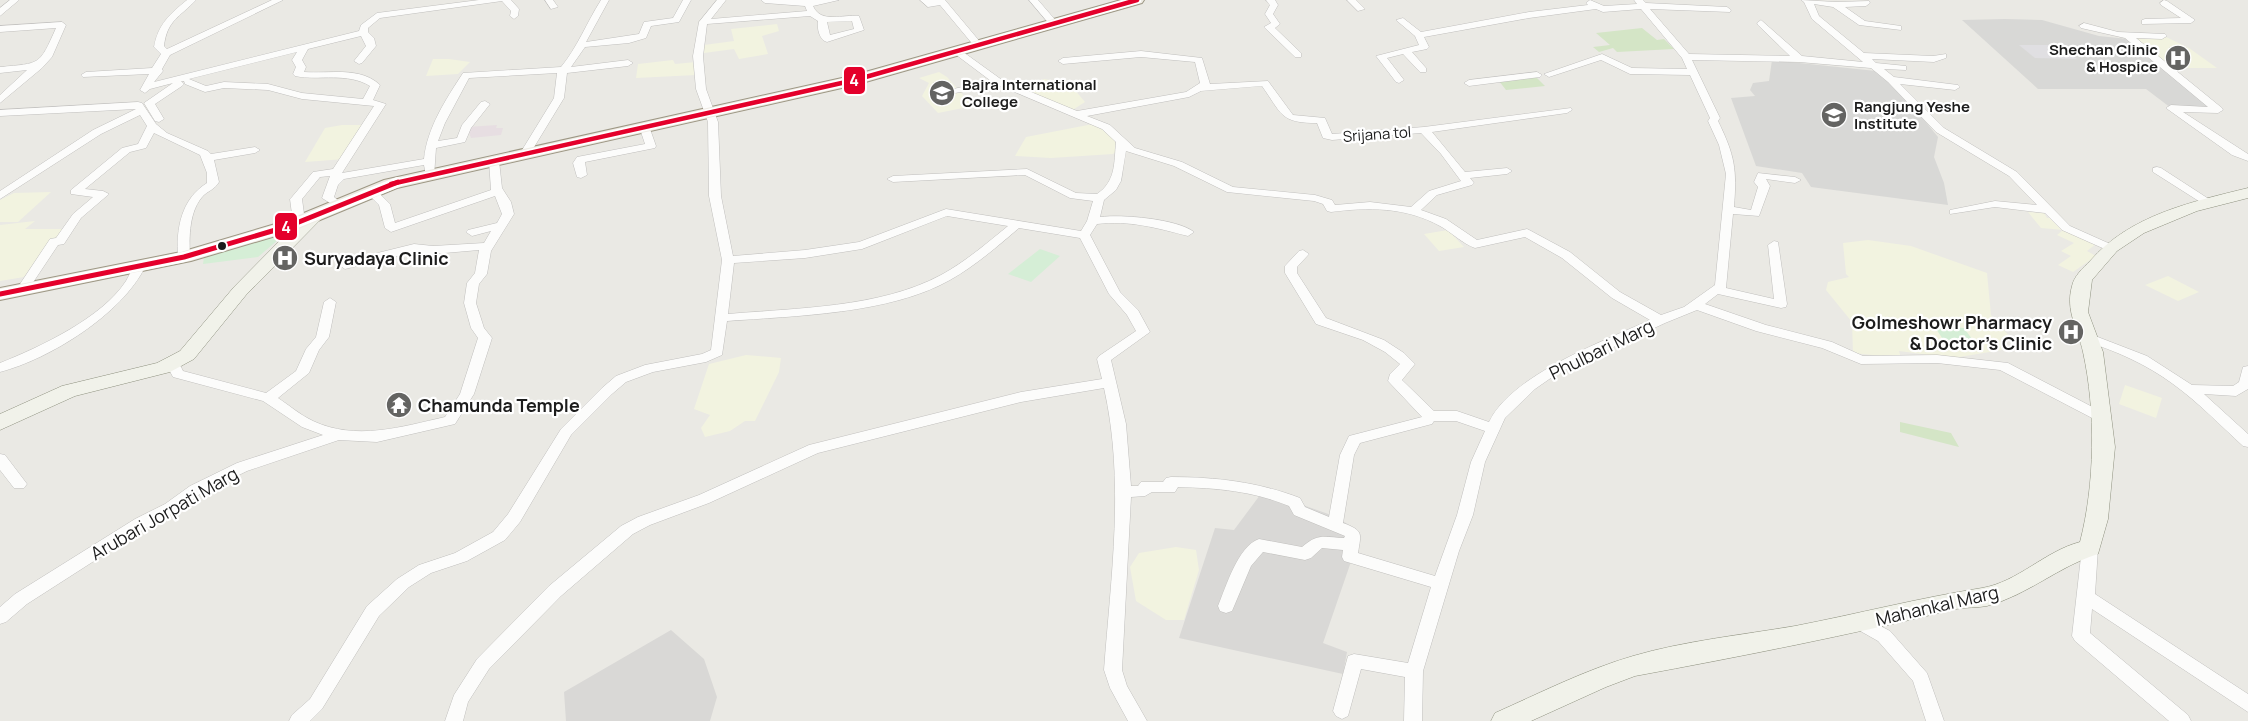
<svg xmlns="http://www.w3.org/2000/svg" width="2248" height="721" font-family="Manrope,sans-serif">
<rect width="100%" height="100%" fill="#eae9e4"/>
<path fill="#d9d8d6" d="M1263,491l71,25 22,13 -1,21 -32,93 24,9 -4,22 -164,-36 36,-110 19,2z
M671,630l33,29 13,38 -7,24h-144l-2,-29z"/>
<path fill="#e7dee2" d="M497,125l-1,3h7l-2,7 -30,3 -4,-11z"/>
<path fill="#f2f3e0" d="M777,24l2,7 -17,5 6,18 -29,5 -5,-10 -30,4v-8l30,-4 -3,-12z
M2129,36h35l25,12 28,20h-50z
M433,59h16l21,3 -12,12 -32,2z
M673,60l2,4 21,-2v13l-60,3 2,-14z
M939,72l8,5 26,29 -35,7 -16,-17 7,-13 -10,-5z
M1044,79l25,4 16,19 -14,9 -49,-22z
M1093,124l18,11 8,14 -6,5 -62,4 -36,-2 11,-19z
M342,125h26l-23,34 -40,3 20,-34z
M51,192l-33,30h-18v-22l14,-7z
M2028,212l16,1 3,5h7l42,26 -9,7 9,5 -23,16 -15,-7 13,-9 -10,-5 13,-8 -17,-8 6,-5 -22,-2z
M35,221l-10,8h44l-7,9 -13,4 -25,35 -24,4v-56z
M1448,230l16,17 -25,4 -15,-17z
M1868,240l43,6 76,27 4,42 19,22 -8,13 -49,8 -54,-7 2,7 -48,-5 -1,-31 -26,-32 2,-8 21,-5 -3,-3 -3,-31z
M2168,276l31,16 -21,9 -33,-16z
M746,355l35,3 -2,14 -24,49h-10l-15,10 -25,6 -4,-9 9,-13 -16,-6 15,-45z
M2125,385l37,13 -6,20 -37,-14z
M1176,547l20,3 3,20 -15,50h-18l-30,-19 -6,-34 9,-14z"/>
<path fill="#d8d8d6" d="M2005,19l37,1 57,16 29,3 86,71 -43,-2 -25,-19h-108l-76,-69z
M1772,60l104,11 27,23 35,43 -4,20 10,26 4,22 -137,-18 -9,-14 -46,-7 -25,-68 24,-2 -5,-6 3,-7 16,-2z"/>
<path fill="#d4e5c6" d="M1642,28l15,12 7,-1 10,10 -57,3 -4,-4 -14,4 -6,-5 17,-2 -14,-12z
M1536,77l9,9 -39,4 -7,-9z
M1900,422l51,11 8,14 -59,-15z"/>
<path fill="#d5eed6" d="M273,235l6,4 -21,18 -55,7 1,-7z
M1040,249l20,7 -29,26 -23,-8z
M1934,326l30,2 16,22 -31,-2z"/>
<path fill="#e0dfe2" d="M2019,45h41l17,14 -42,-1z"/>
<g fill="none" stroke-linecap="round" stroke-linejoin="round">
<g stroke="#c0bfbd" stroke-width="1">
<path id="street" d="M10,0h9l-19,16v-8z
M187,0h9c-16,17 -29,20 -32,46l3,3 105,-49h11l-113,55 -8,14 1,2 -9,11 205,-51 2,-6 16,-12 102,-13h32l8,9 -1,7 -4,3 -4,-3 1,-5 -9,-10 -122,17 -12,10v4l6,6 2,8 -14,17 -3,1 -5,-3 12,-15 -5,-10 -53,13 -6,11 4,7 -2,5c25,2 56,-6 76,13l-7,15 13,4 -44,69 82,-14c3,-31 22,-60 39,-86l98,-6c16,-19 26,-45 40,-67h8l-23,42 53,-8 5,-12 29,-4 10,-18h8l-12,22 -28,4 -5,12 -17,5 -44,4 -14,20 57,-7 5,3 -5,3 -61,7 -3,25 -36,59 -4,1 -5,-3 35,-57 3,-25 -88,5 -24,45 -7,18 19,-3 5,-13 19,-23 4,-1 5,3 -19,24 -6,14 -29,6 -2,28h-8l-2,-11 -80,14 -6,6 -4,12 10,8 -6,3 -16,-10 8,-22 -10,1 -18,22 2,15 -11,14 -4,2 -6,-4 9,-12 -2,-15 2,-2 21,-25 20,-3 41,-63 -72,-7 -34,-9 -44,-2 -19,4 -20,-8 -1,-3h-3l3,3 -2,2 -27,18 9,15 -5,3 -4,-1 -11,-18 29,-20 -23,6 -5,4 -5,-3 9,-16 -66,3 -2,-2 5,-3 66,-4 9,-14 -7,-7c4,-23 16,-33 33,-47zM297,52l-5,8 4,7 -3,7 2,2c25,5 52,-4 75,10l-7,13 -61,-6 -34,-9 -44,-2 -18,4 -17,-7z
M545,0h8l5,7 -7,2z
M717,0h9l-15,19 96,-8 -2,-5 -40,-3 -4,-3h78l-26,6c8,18 30,8 46,10l5,14 -37,12c-8,-2 -10,-14 -9,-21l-8,-5 -103,8 -4,32 3,33 12,33 3,74 12,60 72,-6 54,-8 87,-33 135,22 6,-10 6,-20 -23,-3 -45,-23 -132,7 -6,-3 6,-3 134,-7 49,24 21,1c19,-13 17,-31 19,-52l-14,-13 -104,-44 -59,11v-4l52,-11 -40,-30 8,-2 43,31 75,31 109,-19 14,-9 -5,-21 -54,-5 -78,7 -5,-3 5,-3 78,-7 61,7 8,26 58,-3 25,34 32,3 7,16 92,-7 147,-19 1,2 -5,3 -135,19 33,40 42,-4 5,3 -5,3 -37,4 4,5 -2,2 -35,10 -16,15 25,9 31,21 50,-11 4,2 39,21 50,40 41,23 23,-8 31,-22 11,-111 -7,-29 -11,-24 2,-3 -20,-43 -60,-1 -29,-14 -52,17 -5,-3 58,-20 30,14 55,1 -5,-11 -41,-49 -38,3 -7,-3 -67,9 -105,19 5,10 -2,2 -15,3 14,16v4h-6l-17,-18 -16,4 17,22 -5,3 -3,-1 -20,-26 43,-11 -4,-9 -19,-16 7,-2 18,14 108,-20 59,-7 -2,-2 4,-3 14,6 33,-2 -3,-4h9l3,3 81,4 4,3 -1,2 -80,-3 39,45 101,2 -32,-31 -1,-2 4,-3 41,36 61,6 -51,-43 -8,-17 -3,-2 35,2 33,-1 1,2 -4,3 -21,1 20,14 36,5v4l-42,-5 -26,-18 -19,-3 5,12 45,37 69,3 13,-2v4l-12,4 -62,-3 4,4 30,3v4l-22,-1 10,8 64,8 2,2 -5,3 -55,-6 44,44 73,44 53,54 47,21 -6,4 -4,-1 -45,-20 -17,-17 -50,-6 -45,7v-4l45,-9 42,4 -28,-29 -73,-44 -48,-50 -17,-14 -72,-6 -107,-2 28,58 -2,3c17,35 19,48 16,86l17,3 7,-23 -4,-5 4,-9 37,4 6,3 -6,3 -29,-4 4,7 -11,30 -26,-2 -7,74 48,11 -6,-54 6,-4 4,1 9,62 -1,3 -5,1 -63,-14 -13,10 61,21 66,17 31,14 74,-1 71,8 96,50 2,3 -2,3h-10l-94,-49 -63,-7 -76,1 -39,-16 -66,-17 -59,-21 -32,13 -107,50 -23,16 -30,29 -20,44 -12,53 -14,36 -36,120 -1,50h-18l1,-44 -44,-8 -13,47 -6,3 -6,-3 -3,-5 15,-55 6,-2 54,9 23,-76 -87,-26 -2,-4 1,-7 -21,-2 -11,10 -6,2 -42,-8 -12,14 -19,45 -6,2 -6,-2 -2,-5c8,-19 20,-60 41,-67l43,8c16,-14 22,-10 42,-9l1,-2 -51,-21 -5,-9c-36,-15 -73,-18 -111,-19l-3,5h-23l-7,4 -14,1 -9,173 5,16 20,35h-19l-18,-33 -6,-18c7,-94 21,-189 0,-282l-83,14 -203,51 -109,50 -59,22 -17,9 -72,62 -72,73 -21,33 -5,19h-18l9,-26 23,-36 72,-73 72,-60 17,-9 61,-22 110,-50 212,-53 81,-13 -5,-20 2,-3 37,-25 -9,-16 -18,-21 -29,-56 -61,-10c-21,18 -44,38 -69,52 -60,34 -155,36 -223,41l-5,34 -16,7 -53,10 -27,10 -14,12 -41,41 -51,87 -15,18 -38,21 -36,12 -22,14 -30,29 -57,93 -12,12h-21l3,-6 18,-16 57,-93 30,-27 22,-14 36,-12 38,-21 15,-18 53,-85 41,-41 14,-12 29,-11 57,-11 9,-4 11,-90 -13,-64 -1,-74 -12,-33 -3,-33 6,-34zM852,21l2,8 -24,6 -3,-13zM1262,86c20,28 18,37 55,37l6,15 9,2 89,-7 20,21 20,27 -32,10 -18,16 -41,-5 -35,3 -3,-5 -17,-5 -82,-8 -51,-25 -47,-14 -25,-23 -23,-9 102,-19 12,-6zM1126,151l48,15 53,26 87,9 9,3 4,7 4,1c37,-5 75,-5 109,14 11,6 23,18 35,22l50,-11 37,21 50,40 38,22c-46,21 -139,55 -161,102l-32,-11h-23l-32,-31 13,-16 -11,-11 -20,-13 -58,-22 -29,-45v-6l12,-13 -6,-4 -4,1 -14,15v7l31,51 47,16 22,12 15,12 -10,10 -2,7 34,36 -73,19 -9,19 -11,62 -24,-10 -5,-9c-42,-16 -84,-21 -129,-21l-5,1 -3,4h-22l-3,4h-7l-5,-62 -15,-64 39,-28 -12,-22 -18,-18 -30,-57 7,-11c32,-4 60,4 91,12l6,-4c-16,-13 -73,-18 -94,-15l4,-17 12,-10 5,-9zM947,216l61,10c-21,17 -43,36 -67,49 -61,33 -146,33 -213,39l6,-51 71,-5 57,-9zM1434,421h22l29,10 -14,31 -14,53 -22,61 -77,-23c3,-20 6,-22 -15,-30l11,-68 6,-12 72,-19z
M920,0h25l36,43v4h-6l-35,-42 -12,2z
M1029,0h9l19,22v4h-6z
M1266,0h9l3,5 -5,9 7,10 -5,4 26,25v4h-6l-31,-30 7,-4 -6,-9 5,-9z
M1347,0h9l9,9 -7,2z
M2164,0l3,1 28,19 -4,3 -49,1v-4l3,-1 36,-1 -20,-13 -1,-2z
M62,22l4,3 -14,32 -10,11 -42,35v-8l27,-25 -27,3v-6c41,-4 39,-1 56,-39l-56,4v-6z
M2084,23l34,9 47,2 2,2 -5,3 -26,-1 86,70 1,2 -5,3 -35,-1 65,42v7l-16,-6 -66,-47 5,-3 37,2 -83,-69 -44,-10 -2,-2z
M1537,72l5,3 -2,2 -71,9 -5,-3 5,-3z
M138,102l4,1 14,21 11,9 41,18 3,3 44,-7 5,3 -5,3 -41,7 5,22c-4,7 -9,8 -15,13 -15,15 -15,42 -14,62l-6,4 -6,-4c-2,-28 3,-58 29,-74v-10l-7,-18 -46,-22 -8,15 -16,4 -45,37 18,2 6,3 -28,24 -17,26 -6,1 -32,48h-8l-2,-3 34,-51 6,-1 17,-24 20,-17 -22,-3v-4l51,-42 16,-4 9,-18 -7,-11 -39,19 -101,65v-8l93,-61 43,-21 -136,7v-6z
M645,126l5,3 6,17 -1,2 -70,14 2,13 -6,3 -4,-1 -4,-14 4,-6 68,-13 -5,-15z
M494,158l5,3 3,27 9,14 3,12 -23,37 -4,23 -8,10 -3,19 8,25 8,10 -18,56 -19,30 -78,18 -38,-2 -92,31 -47,23 -25,18 -28,15 -120,77 -21,18 -6,2v-17l15,-13 120,-75 30,-15 25,-18 47,-23 86,-28 -21,-8 -39,-26 -90,-24 -7,-13 2,-3h10l5,10 83,22 30,-22 10,-22 10,-12 8,-35 6,-4 6,4 -7,35 -10,13 -10,23 -31,25c11,7 22,17 35,23 43,20 88,6 132,-4l15,-23 18,-56 -7,-10 -7,-25 3,-20 8,-10 4,-23 -46,4 -19,-2 -69,17 -6,-4 2,-3 73,-18 19,2 51,-3 7,-12 -19,5 -6,-4 2,-2 29,-7 5,-9 -7,-18 -104,36 -6,-4 -6,-23 -14,-14 2,-2h8l15,15 5,19 96,-33 -2,-29z
M2157,167l4,1 54,35 -6,3 -4,-1 -52,-33v-4z
M139,263l6,4c-23,47 -95,92 -145,105v-9c40,-16 102,-45 126,-82 3,-5 5,-11 9,-17z
M2090,334l57,22 45,29 41,1 6,-4 4,-15 5,-1v23l-12,7 -32,-2 44,40v13l-5,-1c-23,-21 -45,-44 -70,-62 -27,-20 -57,-33 -88,-43l-2,-3z
M0,454l5,1 19,25 3,4 -3,4h-10l-14,-18z
M2090,542l6,2 2,4 -3,46 153,100v18l-156,-103 -2,24 98,82 3,6h-22l-94,-80 -3,-5 10,-88 2,-4z
M1861,616l29,15 37,42 17,48h-18l-13,-40 -35,-40 -23,-13 -3,-5 3,-5z"/>
</g>
<g stroke="#8e917f" stroke-width="1">
<path id="secondary" d="M2248,188v10l-51,13 -53,22 -27,18 -25,29 -4,32 15,40 12,95 -7,72 -10,35c-39,12 -70,41 -111,52 -10,2 -21,1 -31,3 -106,26 -213,47 -321,67l-29,11 -75,34h-40l4,-8c45,-20 90,-43 138,-57 51,-15 109,-21 162,-30 62,-12 124,-28 187,-38 36,-6 63,-37 98,-46 15,-58 16,-131 3,-190 -5,-23 -18,-41 -11,-66 2,-10 11,-18 18,-25 40,-46 101,-59 158,-73z
M315,210l8,5 -2,4 -75,76 -52,64 -24,13 -95,24 -75,34v-16l62,-28 95,-23 23,-12 54,-64 75,-76z"/>
</g>
<g stroke="#9d9784" stroke-width="2">
<path id="primary" d="M1121,0h23l-2,3 -287,82 -458,103 -101,42 -105,31 -191,39v-12l181,-36 101,-30 102,-42 467,-104z"/>
</g>
<use href="#street" fill="#fcfcfb" fill-rule="evenodd"/>
<use href="#secondary" fill="#f1f2ea" fill-rule="evenodd"/>
<use href="#primary" fill="#eeebe4" fill-rule="evenodd"/>
<g stroke="#fff" stroke-width="8">
<path id="bus-1-far1" d="M391,184l464,-104 282,-80"/>
</g>
<g stroke="#fff" stroke-width="10">
<path id="bus-1" d="M0,294l184,-37 105,-31 109,-44"/>
</g>
<use href="#bus-1-far1" stroke="#e4002b" stroke-width="4.5"/>
<use href="#bus-1" stroke="#e4002b" stroke-width="5"/>
</g>
<defs>
<g id="hospital-disc" transform="scale(1.35)"><circle r="9.5" fill="#646462" stroke="#fff"/><path d="M-5-5h3v3.5h4V-5h3V5h-3V1.5h-4V5h-3Z" fill="#fff"/></g>
<g id="university-disc" transform="scale(1.35)"><circle r="9.5" fill="#646462" stroke="#fff"/><path d="M0-5L7-2L0 1L-7-2ZM-4 1L0 2.5L4 1V4Q0 6-4 4Z" fill="#fff"/></g>
<g id="temple-disc" transform="scale(1.35)"><circle r="9.5" fill="#646462" stroke="#fff"/><path d="M0-6L5-2H3V0L6.5 2.5H4V6H1.5V3h-3V6H-4V2.5H-6.5L-3 0V-2H-5Z" fill="#fff"/></g>
</defs>
<g fill-rule="evenodd">
<use href="#hospital-disc" x="2178" y="58"/>
<use href="#university-disc" x="942" y="93"/>
<use href="#university-disc" x="1834" y="115"/>
<use href="#hospital-disc" x="285" y="258"/>
<use href="#hospital-disc" x="2071" y="332"/>
<use href="#temple-disc" x="399" y="405"/>
</g>
<circle fill="#1c1c1c" stroke="#fff" stroke-width="2" cx="222" cy="246" r="5"/>
<g text-anchor="middle" dominant-baseline="central" stroke-width="4.5" stroke-linejoin="round" paint-order="stroke">
<g font-size="15" font-weight="bold" fill="#1c1c1c" stroke="#fff" text-anchor="start">
<text x="2158" y="49" text-anchor="end">Shechan Clinic<tspan x="2158" dy="17">&amp; Hospice</tspan></text>
<text x="962" y="84">Bajra International<tspan x="962" dy="17">College</tspan></text>
<text x="1854" y="106">Rangjung Yeshe<tspan x="1854" dy="17">Institute</tspan></text>
</g>
<g font-size="15" fill="#1c1c1c" stroke="#fff">
<text transform="translate(1377 134) rotate(-4)">Srijana tol</text>
</g>
<g font-size="18" font-weight="bold" fill="#1c1c1c" stroke="#fff" text-anchor="start">
<text x="304" y="258">Suryadaya Clinic</text>
<text x="2052" y="322" text-anchor="end">Golmeshowr Pharmacy<tspan x="2052" dy="21">&amp; Doctor's Clinic</tspan></text>
<text x="418" y="405">Chamunda Temple</text>
</g>
<g font-size="18" fill="#1c1c1c" stroke="#fff">
<text transform="translate(1601 349) rotate(-26)">Phulbari Marg</text>
<text transform="translate(164 513) rotate(-30)">Arubari Jorpati Marg</text>
<text transform="translate(1937 605) rotate(-13)">Mahankal Marg</text>
</g>
</g>
<g stroke="#fff" stroke-width="2">
<rect x="843" y="66" width="23" height="29" rx="6" fill="#e4002b"/>
<rect x="274" y="212" width="24" height="29" rx="6" fill="#e4002b"/>
</g>
<g font-size="16" text-anchor="middle" font-weight="bold" fill="#fff">
<text x="854" y="86">4</text>
<text x="286" y="233">4</text>
</g>
</svg>
